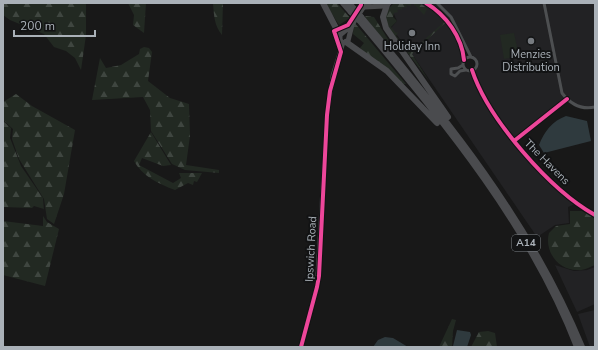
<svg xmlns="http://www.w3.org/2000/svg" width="598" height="350" font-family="'Nunito Sans',sans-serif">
<defs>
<pattern id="forest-firs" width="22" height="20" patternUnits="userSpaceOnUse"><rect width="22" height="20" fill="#222922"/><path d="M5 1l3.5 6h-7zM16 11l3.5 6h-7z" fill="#3f4640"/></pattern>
</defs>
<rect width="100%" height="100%" fill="#181818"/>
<path fill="#222224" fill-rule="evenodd" d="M394,3h201v104l-12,1 -16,-9 -53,42 23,27 40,35 -9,4 1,16 -14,2 -18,12 -125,-183 -21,-26 6,-7 -6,-14zM458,29l13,28 5,5v5l-4,3 -3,1 -6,-4v-12l-9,-25z
M555,265l19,6 13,-1 8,-3v37l-18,8z
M595,310v37h-5l-12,-33z"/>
<path fill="#222922" d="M514,33l5,23 -15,3 -4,-24z"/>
<path fill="url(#forest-firs)" d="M3,3h83v32l-5,35 -6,-12 -9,-7 -12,-4 -10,-13 -34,-14 -7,-5z
M128,3h18l-2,30 -11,-8 1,-10z
M213,3h10l-1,32c-8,-10 -8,-20 -9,-32z
M325,3h12l14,16h-3l-9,6z
M394,3c10,0 27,-3 33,6l-3,6 -9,-10 -1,1v-2h-3v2l-5,-1 1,3 -2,-1 -3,1v2l-1,-1 -4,1 1,2 -4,1 -1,4 4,4 -6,6 5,6 2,-1 -2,4 15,16 33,-30 1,1 -33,31 17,27 -38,-50 -7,-13 3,-8z
M366,16l8,1 17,27 -1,1 -2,1 -23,-29z
M354,22l52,62h-3l-43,-36 4,-5 -11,-9z
M144,47l5,1 3,4 -4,29 22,17 19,6 1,32 -4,29 33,5v3l-34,-3 -13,-6 -21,-33 -1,-21 -7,-13 -51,3 8,-42 6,10 15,-3 18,-11 1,-5z
M16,94l16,12 43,24 -11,64 -10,30 -7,-5 -3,-20 -25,-40 -7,-20 1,-10 -10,-9v-18z
M3,121l8,7 -1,10 11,28 22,32 1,13v-2l-10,-3 -2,2 -29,-1z
M151,132l20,33 -8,1 -21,-8 -3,7 34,18 8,-5 -2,-5h23l-5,9 -3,-1 -1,4 -5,-2 -13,7c-16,-6 -33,-14 -41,-29z
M570,211h12l13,8v46c-6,2 -11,6 -18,5 -19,0 -33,-19 -28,-37l7,-7 14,-2z
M43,216l4,6 12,7 -14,57 -42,-11v-54l40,5z
M452,319l4,1 -3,11 -1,16h-13z
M488,331l7,2 2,14h-26l8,-15z"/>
<path fill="#2f3a3e" d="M566,116l21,5 4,20 -47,12 -5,-8c5,-13 13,-24 27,-29z
M457,330l13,2 1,3 -4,12 -14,-1z
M385,337l8,1 15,9h-35l5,-7z"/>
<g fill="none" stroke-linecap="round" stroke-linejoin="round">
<path stroke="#4d4f51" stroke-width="3" d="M426,3c20,12 36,34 38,57
M437,3l14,14 20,40
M544,3l18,90c9,12 19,17 33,14
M463 64a7 7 0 1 1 14 0a7 7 0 1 1-14 0Z
M463,65l-5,3 -7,1v5l4,2 5,-5 6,-1
M472,70c16,49 78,120 123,145
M514,141l53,-42"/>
<path stroke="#4c4d4f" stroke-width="4.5" d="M301,347l16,-60 10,-172 6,-40 10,-32"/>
<path stroke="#4a4b4d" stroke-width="5" d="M365,7l19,-1 5,-3
M352,25l-4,16 -5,2 -3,-3v-5l12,-10 11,-17 6,-5"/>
<path stroke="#4a4b4e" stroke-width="6" d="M323,3l14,27 2,7
M343,3l8,9
M349,3l5,6
M387,5l-4,12 3,11 62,89
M361,17c86,102 170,206 221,330
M359,20c83,100 171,204 218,327
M346,42l41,29 50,52"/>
<path stroke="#4a4b4e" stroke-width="6" d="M354,9l7,8
M351,12l8,8"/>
<g stroke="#121314" stroke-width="6">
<path id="cycleway" d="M426,3c20,12 36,34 38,57
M472,70c16,49 78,120 123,145
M514,141l53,-42
M301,347l16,-60 2,-11 8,-161 3,-24 11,-39 -7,-21 14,-6 13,-20v-2"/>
</g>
<use href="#cycleway" stroke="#ed469a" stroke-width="4"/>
</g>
<g fill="#777b80" stroke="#121314" stroke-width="1.5">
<circle cx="412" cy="33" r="4"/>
<circle cx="531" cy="41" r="4"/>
</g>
<g text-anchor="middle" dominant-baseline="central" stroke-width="4" stroke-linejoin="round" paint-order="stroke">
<rect fill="#121314" stroke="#7c8287" stroke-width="1" x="512" y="235" width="28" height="16" rx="3"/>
<g font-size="10" font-weight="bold" fill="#aab1b8">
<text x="526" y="243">A14</text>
</g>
<g font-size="11" fill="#aab1b8" stroke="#121314">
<text x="412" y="46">Holiday Inn</text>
<text x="531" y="54">Menzies<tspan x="531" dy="13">Distribution</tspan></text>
</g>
<g font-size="11" fill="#aab1b8" stroke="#121314">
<text transform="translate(547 162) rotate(45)">The Havens</text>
<text transform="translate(311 249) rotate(-87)">Ipswich Road</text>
</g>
</g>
<rect width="598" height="350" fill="none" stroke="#aab1b8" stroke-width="8"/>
<path d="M14 30v6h81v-6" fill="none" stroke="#aab1b8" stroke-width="2"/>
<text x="20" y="30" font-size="12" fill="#aab1b8" stroke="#121314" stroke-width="3" paint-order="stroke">200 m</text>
</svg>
